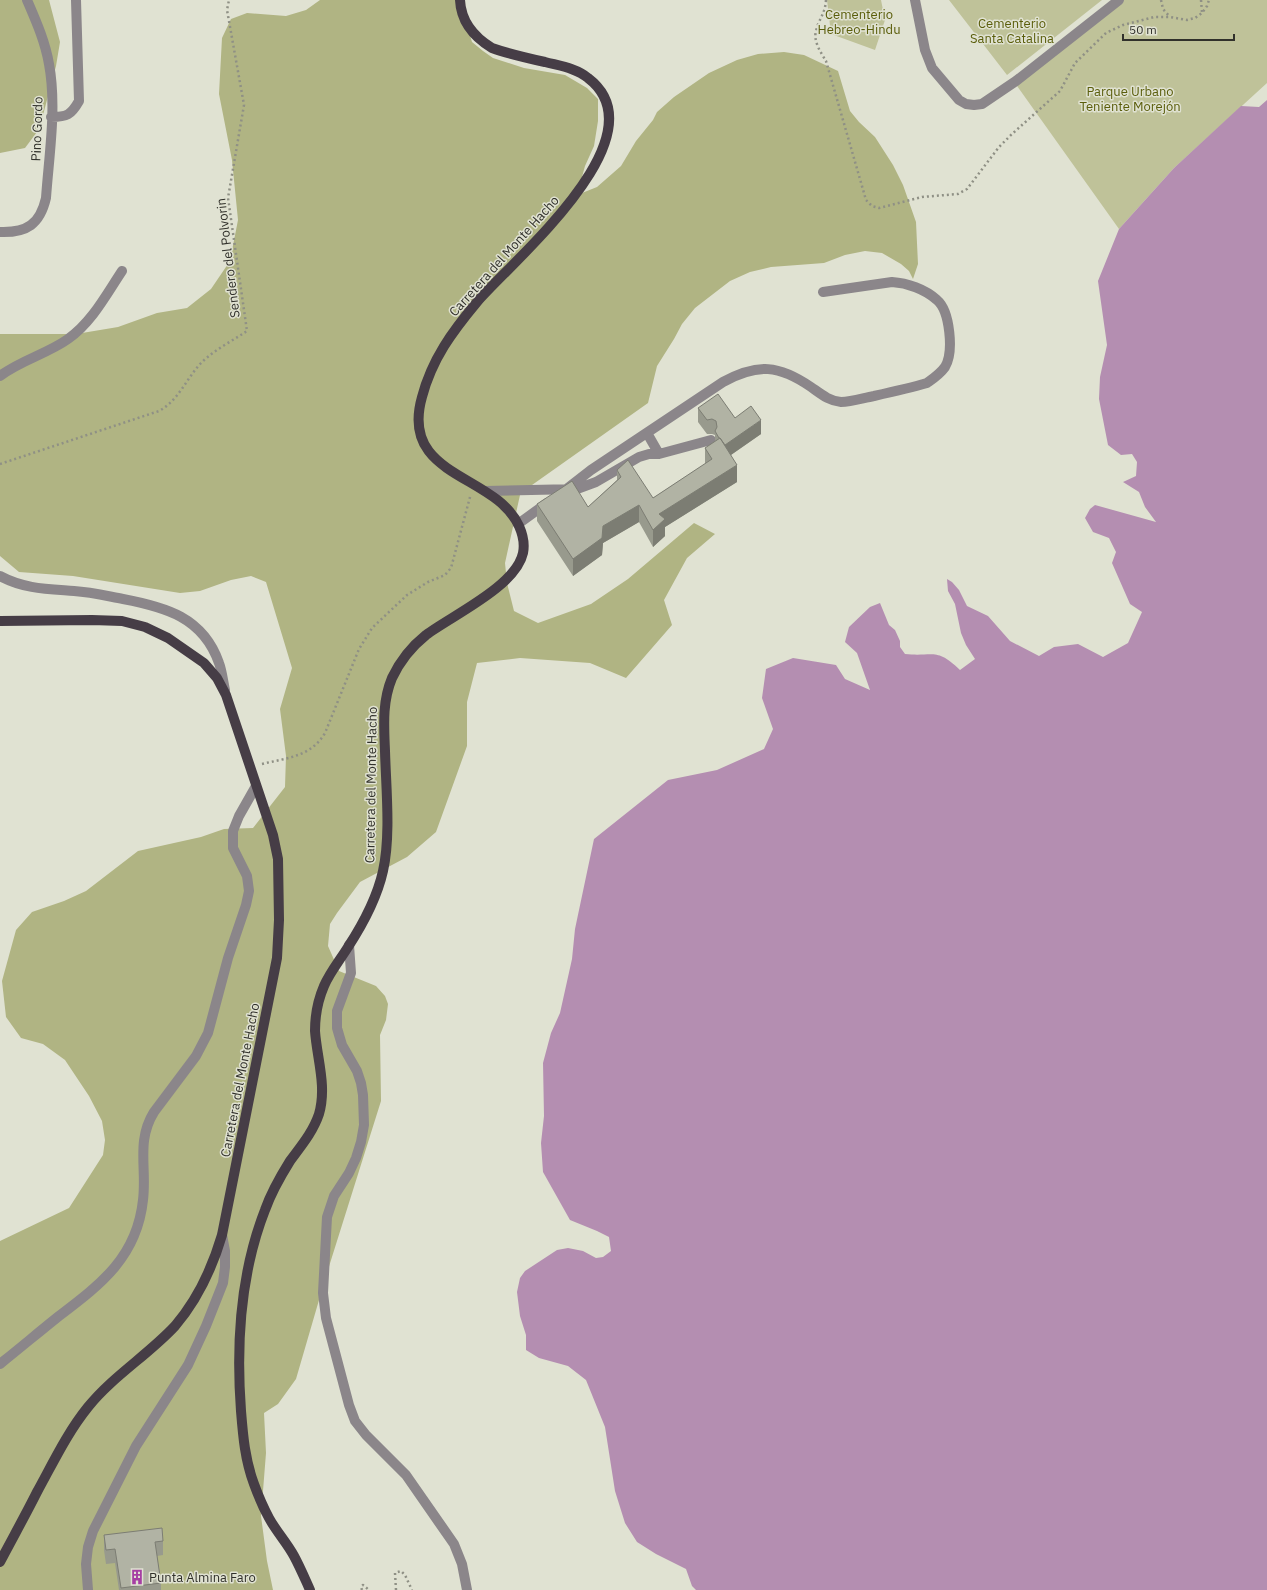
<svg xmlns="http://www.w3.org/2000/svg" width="1267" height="1590" font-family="'IBM Plex Sans',sans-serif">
<rect width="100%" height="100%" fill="#e0e2d2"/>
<path fill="#bfc299" d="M827,0h54l4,20 -10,30 -44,-16z
M949,0h153l-95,75z
M1124,0h143v83l-93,85 -55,61 -104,-146 1,-2z"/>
<path fill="#b0b483" d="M0,0h49l11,42 -4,24 -13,49 -6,17 -12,16 -25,5z
M320,0h141v6l11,36 11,9 10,7 31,10 41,7 22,13 11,11v22l-4,25 -9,20 -8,29 20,-8 24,-21 15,-25 17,-21 4,-8 17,-15 35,-24 28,-13 21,-6 26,-2 20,3 34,16 12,40 9,11 16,15 18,28 10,20 13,37 2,42 -5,15 -4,-8 -8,-7 -19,-11 -17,-2 -20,4 -21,8 -53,4 -21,5 -20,9 -35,27 -13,16 -8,15 -17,27 -9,37 -116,82 -12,10 -15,68 2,20 7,28 24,12 53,-19 37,-25 66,-56 21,11 -28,24 -23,42 8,25 -46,53 -36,-15 -70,-5 -43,5 -10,39v44l-31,86 -29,25 -47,25 -23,31 -7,11 -2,22 11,25 37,15 9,10 3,8 -2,16 -6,15 1,66 -55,175 -30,103 -18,25 -14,9 2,40 -5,63 6,45 6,29h-273v-349l69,-33 34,-53 2,-15 -3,-19 -13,-25 -24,-36 -22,-16 -22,-6 -15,-21 -4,-36 14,-51 16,-18 32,-11 22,-10 52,-40 63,-14 23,-8 29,-1 32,-41 1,-31 -6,-47 12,-41 -26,-86 -15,-6 -20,4 -31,11 -20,2 -107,-17 -54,-4 -19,-16v-222h76l42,-7 39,-14 30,-5 24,-19 19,-28 8,-41 -6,-60 -13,-66 3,-56 9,-19 16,-6 39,3 20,-6z"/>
<path fill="#b48eb1" d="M1267,100v1490h-571l-4,-4 -6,-17 -30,-15 -19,-12 -12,-19 -10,-32 -10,-64 -19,-47 -18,-14 -29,-8 -13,-8v-15l-6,-19 -3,-24 3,-14 5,-7 32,-21 11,-2 15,3 13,7 7,-1 8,-6 -2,-14 -12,-6 -27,-11 -27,-48 -2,-29 3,-27 -1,-53 8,-30 9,-20 12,-54 3,-30 19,-90 74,-59 49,-10 47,-21 9,-20 -11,-31 4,-29 27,-11 43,7 9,14 25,11 -13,-37 -12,-11 4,-15 21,-20 10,-4 9,22 6,5 5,11v6l5,7c29,3 31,-7 55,16l15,-11 -9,-14 -5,-12 -6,-29 -7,-13 -1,-12 5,3 7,8 8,16 21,10 22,25 29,15 15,-9 24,-3 25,13 25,-14 14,-31 -12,-8 -18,-41 4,-11 -7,-14 -16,-6 -8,-14 5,-9 5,-4 61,17 -11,-15 -6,-15 -16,-10 13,-6 1,-14 -5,-8 -11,1 -13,-10 -9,-46 1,-22 7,-32 -9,-64 21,-52 55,-61 67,-62 18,1z"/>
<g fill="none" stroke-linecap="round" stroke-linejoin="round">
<path stroke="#8f9085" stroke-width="2.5" stroke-dasharray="2 3" stroke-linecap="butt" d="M826,0c-1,15 -7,18 -10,31 -3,10 5,22 10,30l40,139 6,6 7,2 43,-11 36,-3 9,-5 32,-42 13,-13 48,-43 15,-28 31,-30 17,-8 31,-8h16l17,3 8,-2 7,-5 5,-7 2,-6
M1161,0l2,9 7,8
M1201,0l1,12
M0,464l159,-53c20,-11 27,-32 42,-48 13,-13 31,-22 46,-32l-19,-133 16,-93 -17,-95 2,-10
M262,764c24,-6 49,-7 63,-31l34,-84 13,-21 35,-33 21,-13 17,-7 6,-7 19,-71
M362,1590l-1,-3 2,-2 6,5
M396,1590l-1,-17 6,-2 4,4 7,15"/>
<path stroke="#8b868a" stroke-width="10" d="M915,0l10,50 7,18 27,32 7,4 8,1 8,-1 34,-23 103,-81
M51,117c16,0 20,-2 28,-16l-3,-101
M0,232c27,1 40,-8 46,-34 3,-43 11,-91 3,-134 -4,-23 -13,-43 -22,-64
M0,376c21,-16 47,-22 68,-37 24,-17 38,-44 54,-68
M647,433l12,21
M485,491l92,-2 19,-7 43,-25 10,-3h10l52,-14
M564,491l27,-21 132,-88c35,-19 56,-17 88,5 10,7 18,14 30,15 11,0 22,-4 33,-6 18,-4 36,-8 53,-13 7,-5 13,-9 18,-16 9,-15 5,-56 -8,-67 -12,-11 -30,-17 -45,-18l-69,10
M518,524l29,-21
M0,576c24,13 48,13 74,15 17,1 33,5 49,8 42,8 80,18 96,64 3,8 4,18 6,27
M349,945l2,28 -14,38v17l5,17 15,26 4,12 2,12 1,30 -3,17 -5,16 -7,15 -15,23 -7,21 -4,76 3,25 23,87 6,16 11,14 40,40 48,69 8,20 5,26
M0,1364c20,-16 39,-32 59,-48 42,-32 78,-59 84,-116 4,-32 -7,-59 11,-88l42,-56 12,-23 20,-75 18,-53 3,-14 -2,-15 -14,-28v-17l6,-15 17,-30
M88,1590l-2,-26 2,-17 5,-16 43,-85 52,-81 18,-39 17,-43 2,-16v-16l-3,-16"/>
<path stroke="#463d46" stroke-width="10" d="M0,621l92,-1 30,1 23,6 23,11 36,25 13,15 9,17 47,140 5,24 1,61 -2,38 -55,277c-10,34 -24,64 -47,91 -27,29 -62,50 -87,81 -21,26 -35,56 -51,85 -12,24 -25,47 -37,70
M310,1590c-5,-11 -10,-23 -16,-34 -7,-13 -18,-25 -25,-38 -6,-11 -11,-23 -15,-34 -9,-24 -11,-48 -13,-73 -5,-67 -1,-137 24,-201 6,-17 15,-33 25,-49 11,-15 23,-29 29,-47 8,-28 -2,-55 -4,-83 0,-15 3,-31 9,-45 6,-14 16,-26 24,-39 15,-23 29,-49 35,-76 8,-36 3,-83 2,-120 -1,-25 -3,-49 7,-73 8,-17 19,-31 34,-43 27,-20 90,-49 97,-82 2,-10 0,-18 -4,-27 -24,-53 -120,-48 -97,-129 10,-38 30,-65 55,-95 36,-42 187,-166 111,-224 -12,-10 -28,-12 -43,-16 -18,-4 -36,-8 -53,-14 -18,-11 -31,-27 -32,-48"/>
</g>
<path fill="#989a8d" d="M698,408l37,10 26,16 -30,21 6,27 -72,45v9l-12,11 -14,-25 -36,21 -1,12 -29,21 -36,-55v-17l51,3 29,-27v-10l36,28 52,-34v-16l10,-7v-6l-3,-1h-5l-9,-12z
M104,1535l59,6v14l-6,1 4,27v7h-42l-4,-27 -9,1 -2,-14z"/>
<path fill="#7c7d73" d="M761,420v14l-36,25v-14z
M737,465v17l-72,45v9l-12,11v-17l6,-16z
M639,505v17l-36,21 -1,12 -29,21v-17l30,-33z"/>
<path fill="#b1b3a4" stroke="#7c7d73" d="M718,394l17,24 16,-12 10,14 -36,25 -5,-7h-1l-4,-7 2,-4 -1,-6 -4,-2 -5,1 -9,-12z
M720,438l17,27 -78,49 6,5 -12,11 -14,-25 -36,21 -1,12 -29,21 -36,-55 35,-23 16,26 33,-30 -4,-7 11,-10 25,38 59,-39 -7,-11z
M162,1528l1,13 -8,1 6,41 -40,5 -6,-39 -9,1 -2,-15z"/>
<defs>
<g id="building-bare" transform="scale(1.2)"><path d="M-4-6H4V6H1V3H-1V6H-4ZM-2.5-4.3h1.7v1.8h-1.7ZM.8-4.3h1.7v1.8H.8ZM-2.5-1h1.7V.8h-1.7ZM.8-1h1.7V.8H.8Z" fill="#a63fa3" stroke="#e0e2d2" stroke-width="2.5" paint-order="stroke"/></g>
</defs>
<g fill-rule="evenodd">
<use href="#building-bare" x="137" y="1577"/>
</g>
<g text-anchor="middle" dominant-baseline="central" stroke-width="3" stroke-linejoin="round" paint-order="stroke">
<g font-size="13" fill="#5a5d0a" stroke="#e0e2d2">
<text x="859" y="14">Cementerio<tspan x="859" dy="15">Hebreo-Hindu</tspan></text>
<text x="1012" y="23">Cementerio<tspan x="1012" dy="15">Santa Catalina</tspan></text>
<text x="1130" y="91">Parque Urbano<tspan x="1130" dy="15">Teniente Morejón</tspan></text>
</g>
<g font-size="13" fill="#31312b" stroke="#e0e2d2">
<text transform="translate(37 129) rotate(-88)">Pino Gordo</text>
<text transform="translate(504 256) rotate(-48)">Carretera del Monte Hacho</text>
<text transform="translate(228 258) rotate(-97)">Sendero del Polvorin</text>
<text transform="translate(371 785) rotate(-89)">Carretera del Monte Hacho</text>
<text transform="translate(240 1080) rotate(-79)">Carretera del Monte Hacho</text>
</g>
<g font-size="13" fill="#31312b" stroke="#e0e2d2" text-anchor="start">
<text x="149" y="1577">Punta Almina Faro</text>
</g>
</g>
<path d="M1123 34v6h111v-6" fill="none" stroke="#31312b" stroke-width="2"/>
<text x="1129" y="34" font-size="12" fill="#31312b" stroke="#e0e2d2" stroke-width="3" paint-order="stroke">50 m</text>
</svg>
